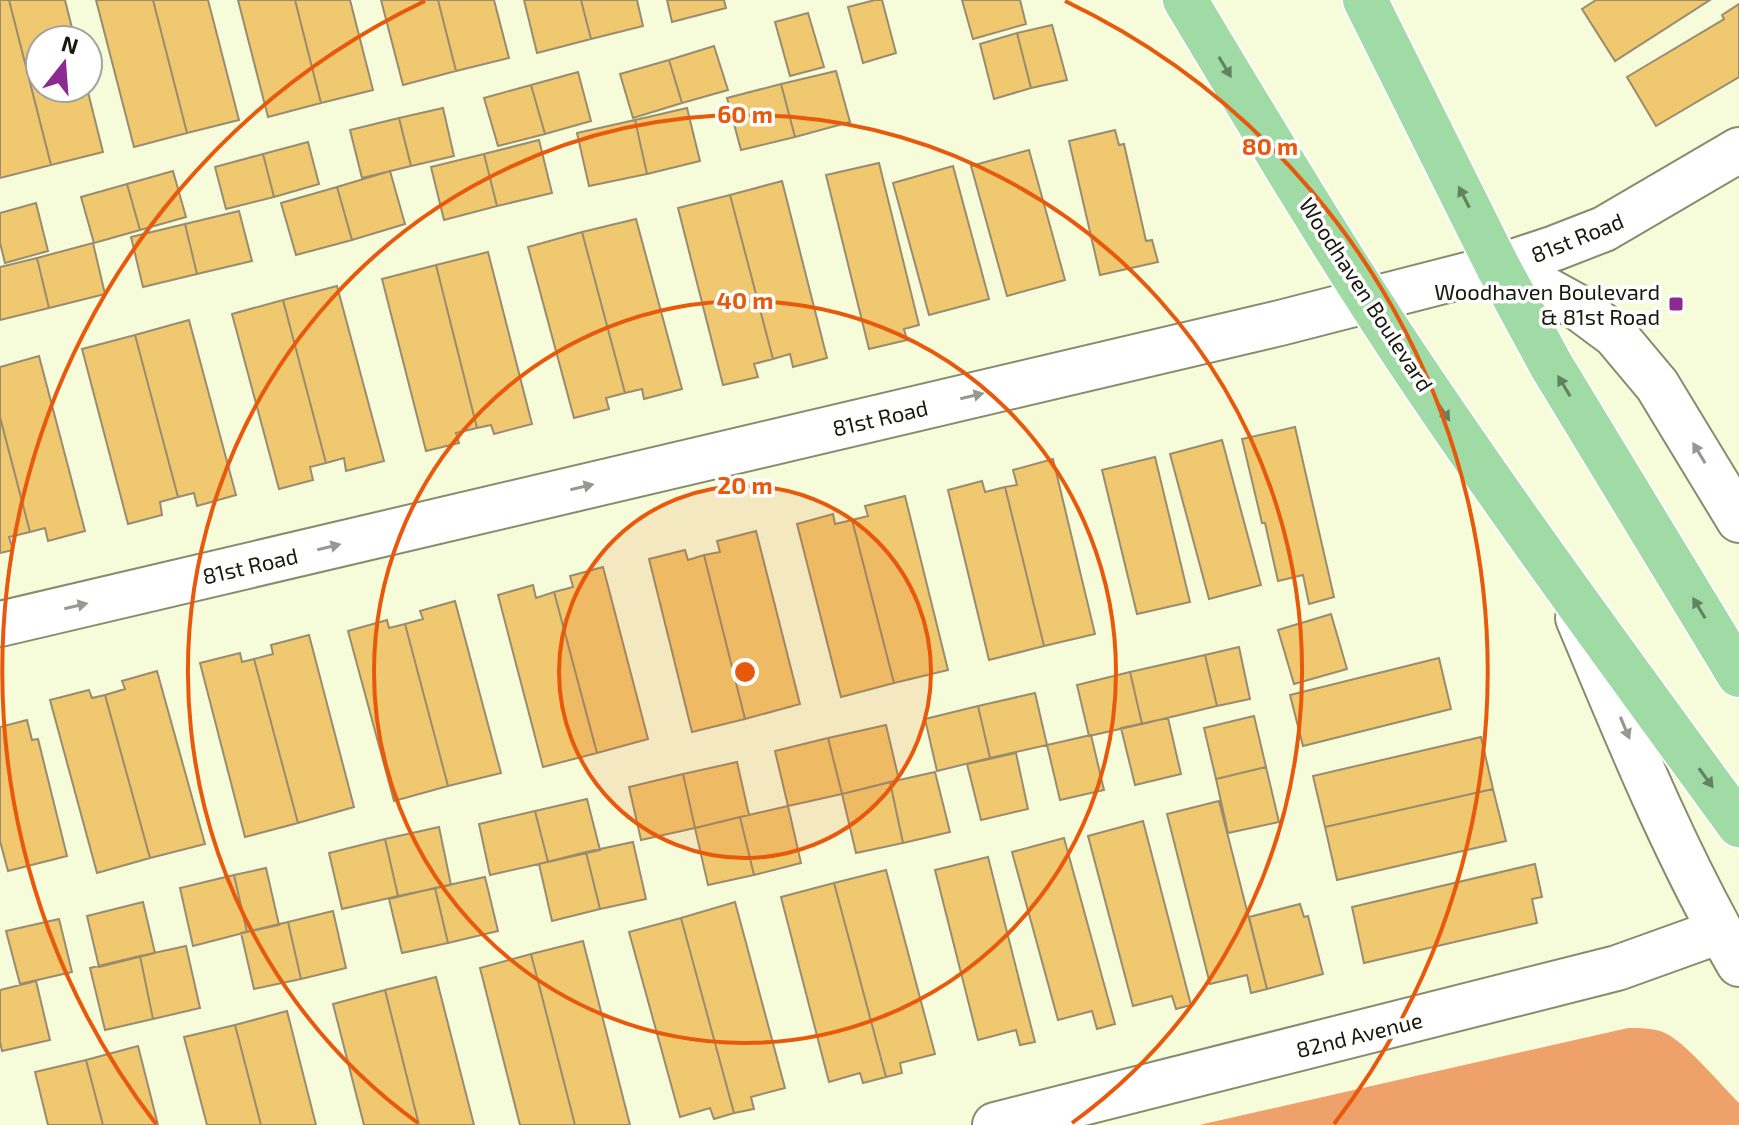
<svg xmlns="http://www.w3.org/2000/svg" width="1739" height="1125" font-family="'Exo 2',sans-serif">
<rect width="100%" height="100%" fill="#f6fcda"/>
<path fill="#eea16a" d="M1628,1028c12,0 26,0 37,5 20,9 57,53 74,70v22h-540z"/>
<path fill="#efc870" stroke="#9a8c6f" stroke-width="2" d="M0,0h9l42,165 -51,13z
M9,0h56l10,40h-35v48h47l16,64 -52,13z
M96,0h57l34,133 -53,14z
M153,0h55l31,120 -52,13z
M238,0h57l26,103 -53,14z
M295,0h55l23,90 -52,13z
M381,0h57l18,71 -53,14z
M438,0h56l15,58 -53,13z
M524,0h57l10,39 -54,14z
M581,0h56l6,26 -52,13z
M667,0h57l2,8 -54,14z
M875,0h7l14,53 -33,10 -15,-56z
M962,0h58l6,24 -53,15z
M1596,0h114l-95,61 -33,-52z
M1739,4v73l-83,49 -29,-49 97,-58 -2,-4z
M808,13l16,54 -34,9 -15,-54z
M1052,25l15,55 -36,8 -14,-55z
M1017,33l14,55 -37,11 -14,-55z
M714,46l14,44 -46,13 -13,-43z
M669,60l13,43 -49,15 -13,-44z
M836,71l14,51 -55,15 -14,-53z
M578,72l13,49 -46,13 -14,-49z
M781,84l14,53 -54,13 -14,-52z
M531,85l14,49 -47,12 -14,-48z
M443,108l11,48 -43,10 -12,-48z
M687,108l13,53 -53,13 -12,-54z
M399,118l12,48 -49,12 -12,-48z
M635,120l12,54 -58,12 -12,-53z
M1115,130l4,15 5,-1 22,97 6,-1 6,22 -58,13 -31,-134z
M539,140l13,53 -55,13 -13,-52z
M308,142l11,42 -45,13 -11,-43z
M1029,150l36,130 -58,16 -36,-130z
M263,154l11,43 -48,12 -11,-42z
M484,154l13,52 -53,14 -13,-53z
M879,163l40,162 -15,4 3,11 -38,9 -43,-174z
M953,166l36,133 -60,16 -36,-132z
M173,171l13,46 -46,13 -13,-46z
M390,171l15,53 -53,16 -15,-53z
M782,181l45,177 -34,9 -3,-13 -17,5 -43,-164z
M127,184l13,46 -46,13 -13,-46z
M337,187l15,53 -56,15 -15,-52z
M730,195l43,164 -19,5 4,13 -35,8 -45,-177z
M36,203l12,48 -43,12 -5,-20v-30z
M239,211l13,50 -55,13 -12,-50z
M636,219l46,170 -38,10 -2,-10 -17,4 -43,-161z
M185,224l12,50 -54,13 -12,-50z
M582,232l43,161 -19,5 3,11 -35,9 -46,-171z
M93,243l12,51 -56,14 -12,-50z
M488,252l44,172 -38,10 -3,-9 -14,3 -41,-163z
M37,258l12,50 -49,12v-53z
M436,265l41,163 -21,5 3,10 -33,8 -44,-172z
M337,286l47,175 -38,10 -2,-13 -18,5 -43,-163z
M283,300l43,163 -16,4 3,13 -34,9 -47,-175z
M189,320l47,175 -39,11 -3,-13 -16,4 -43,-162z
M135,335l43,162 -18,5 2,13 -34,9 -46,-175z
M39,356l46,175 -37,10 -3,-13 -15,4 -30,-115v-50z
M0,417l30,115 -21,5 4,13 -13,3z
M1295,427l39,170 -25,7 -6,-29 -25,6 -13,-58h-3l-20,-84z
M1222,440l39,145 -52,14 -39,-145z
M1155,457l35,145 -53,12 -35,-144z
M1053,459l42,175 -51,12 -39,-159 12,-2 -4,-15z
M982,481l3,11 20,-5 39,159 -55,14 -41,-170z
M905,496l43,174 -54,13 -42,-163 16,-4 -3,-10z
M833,514l2,10 17,-4 42,163 -53,14 -44,-173z
M756,531l44,173 -55,15 -41,-164 16,-3 -3,-11z
M685,550l3,10 16,-5 41,164 -53,13 -43,-173z
M603,567l45,172 -51,14 -43,-161 19,-5 -3,-11z
M533,585l3,13 18,-6 43,161 -54,14 -45,-172z
M455,601l46,172 -53,13 -43,-162 18,-5 -3,-8z
M1331,614l16,55 -53,15 -16,-54z
M387,620l2,8 16,-4 43,162 -54,15 -46,-170z
M309,635l45,172 -56,16 -44,-164 19,-5 -2,-9z
M1239,647l11,52 -33,7 -12,-51z
M240,653l2,9 12,-3 44,164 -53,14 -45,-174z
M1205,655l12,51 -75,18 -12,-52z
M1439,658l12,51 -148,37 -13,-51z
M157,671l48,173 -55,14 -45,-163 20,-6 -3,-8z
M1130,672l12,52 -53,12 -12,-51z
M89,690l3,8 13,-3 45,163 -53,15 -47,-173z
M1035,693l12,52 -57,13 -12,-52z
M978,706l12,52 -53,13 -12,-52z
M1254,716l12,51 -50,12 -12,-51z
M1168,718l13,56 -46,11 -14,-57z
M27,720l5,20 6,-1 29,117 -59,15 -8,-30v-114z
M886,725l13,55 -57,14 -14,-56z
M1091,735l13,55 -44,10 -13,-55z
M1481,737l12,52 -168,38 -12,-51z
M828,738l14,56 -54,12 -13,-55z
M1016,753l12,56 -47,11 -14,-56z
M737,762l12,53 -54,13 -12,-54z
M1266,767l13,55 -51,11 -12,-54z
M935,772l15,60 -47,11 -13,-61z
M683,774l12,54 -54,12 -12,-53z
M890,782l13,61 -47,10 -14,-59z
M1493,789l13,52 -169,39 -12,-53z
M587,799l13,51 -52,12 -13,-51z
M1219,801l48,188 -16,4 -4,-18 -37,9 -43,-170z
M788,806l13,57 -47,12 -14,-58z
M535,811l13,51 -58,13 -11,-51z
M740,817l14,58 -46,10 -13,-57z
M1143,821l48,184 -15,4 -4,-13 -39,10 -45,-170z
M439,827l12,58 -53,11 -13,-57z
M1064,838l51,186 -18,5 -5,-18 -34,9 -46,-168z
M385,839l13,57 -56,13 -13,-56z
M633,842l13,57 -46,10 -14,-57z
M586,852l14,57 -48,12 -13,-57z
M988,857l39,154 8,31 -15,3 -4,-15 -38,10 -43,-170z
M1535,864l7,33 -10,2 5,24 -173,40 -12,-56z
M266,868l13,57 -32,7 -13,-57z
M886,870l49,184 -35,9 2,10 -16,4 -52,-194z
M234,875l13,57 -54,14 -13,-58z
M485,877l13,54 -50,12 -13,-55z
M834,883l52,194 -23,6 -3,-10 -31,9 -48,-185z
M435,888l13,55 -46,10 -13,-54z
M143,902l12,51 -56,14 -12,-51z
M735,902l50,186 -34,9 3,12 -20,4 -53,-195z
M1300,904l4,13 4,-1 15,58 -56,15 -18,-72z
M333,911l13,57 -45,11 -13,-57z
M681,918l53,195 -20,6 -4,-11 -30,9 -51,-185z
M59,919l13,53 -52,12 -14,-53z
M288,922l13,57 -47,10 -13,-56z
M583,941l47,184h-55l-44,-171z
M186,946l14,62 -47,11 -13,-63z
M531,954l44,171h-55l-40,-157z
M140,956l13,63 -48,11 -15,-62z
M436,977l38,148h-55l-34,-135z
M36,981l14,59 -48,11 -2,-9v-52z
M385,990l34,135h-55l-31,-121z
M287,1011l29,114h-55l-26,-100z
M235,1025l26,100h-54l-23,-88z
M138,1046l20,79h-55l-17,-65z
M86,1060l17,65h-55l-13,-53z"/>
<g fill="none" stroke-linecap="round" stroke-linejoin="round">
<g stroke="#868c6d" stroke-width="48">
<path id="minor" d="M1498,267l29,12 49,27 39,29 42,50 82,135
M1578,618c49,117 97,236 161,346
M0,624l1280,-301 218,-56 57,-19 49,-19 135,-79
M995,1125l622,-157 103,-37"/>
</g>
<g stroke="#fff" stroke-width="48">
<path id="major" d="M1185,0c71,118 141,236 217,351 107,161 223,317 337,474
M1365,0l133,267 53,98 188,310"/>
</g>
<use href="#minor" stroke="#fff" stroke-width="44"/>
<use href="#major" stroke="#a0daa4" stroke-width="44"/>
</g>
<defs><path id="oneway-solid" d="M-6-.8H1V-3.2L6.5 0L1 3.2V.8H-6Z" transform="scale(2)"/></defs>
<g fill="#628360">
<use href="#oneway-solid" transform="translate(1225 67) rotate(59)"/>
<use href="#oneway-solid" transform="translate(1464 197) rotate(-117)"/>
<use href="#oneway-solid" transform="translate(1564 386) rotate(-121)"/>
<use href="#oneway-solid" transform="translate(1443 411) rotate(56)"/>
<use href="#oneway-solid" transform="translate(1699 608) rotate(-121)"/>
<use href="#oneway-solid" transform="translate(1706 778) rotate(54)"/>
</g>
<g fill="#979892">
<use href="#oneway-solid" transform="translate(972 396) rotate(-13)"/>
<use href="#oneway-solid" transform="translate(1699 453) rotate(-121)"/>
<use href="#oneway-solid" transform="translate(582 487) rotate(-13)"/>
<use href="#oneway-solid" transform="translate(329 547) rotate(-13)"/>
<use href="#oneway-solid" transform="translate(76 606) rotate(-13)"/>
<use href="#oneway-solid" transform="translate(1625 728) rotate(67)"/>
</g>
<circle cx="745" cy="672" r="186" fill="#e8590c" fill-opacity=".12"/>
<g fill="none" stroke="#e8590c" stroke-width="4">
<circle cx="745" cy="672" r="186"/>
<circle cx="745" cy="672" r="371"/>
<path d="M418 1123A557 557 0 1 1 1072 1123"/>
<path d="M156 1124A743 743 0 0 1 425 1M1065 1A743 743 0 0 1 1334 1124"/>
</g>
<rect fill="#8d2a91" stroke="#fff" stroke-width="3" x="1668" y="296" width="16" height="16" rx="4"/>
<g text-anchor="middle" dominant-baseline="central" stroke-width="7" stroke-linejoin="round" paint-order="stroke">
<g font-size="22" fill="#17190d" stroke="#fff">
<text transform="translate(1577 237) rotate(-22)">81st Road</text>
<text transform="translate(1367 294) rotate(57)">Woodhaven Boulevard</text>
<text transform="translate(880 417) rotate(-13)">81st Road</text>
<text transform="translate(250 565) rotate(-13)">81st Road</text>
<text transform="translate(1359 1034) rotate(-14)">82nd Avenue</text>
</g>
<g font-size="22" fill="#17190d" stroke="#fff" text-anchor="end">
<text x="1660" y="291">Woodhaven Boulevard<tspan x="1660" dy="25">&amp; 81st Road</tspan></text>
</g>
</g>
<circle cx="745" cy="672" r="12" fill="#e8590c" stroke="#fff" stroke-width="4"/>
<g font-size="24" text-anchor="middle" font-weight="bold" fill="#e8590c" stroke="#fff" stroke-width="7" stroke-linejoin="round" paint-order="stroke">
<text x="745" y="123">60 m</text>
<text x="1270" y="155">80 m</text>
<text x="745" y="309">40 m</text>
<text x="745" y="494">20 m</text>
</g>
<g transform="translate(64 64) rotate(17)"><circle r="38" fill="#ffffff" stroke="#a2a39e" stroke-width="2"/>
<path d="M0-6L14 30L0 20L-14 30Z" fill="#8d2a91"/>
<text y="-12" font-size="22" font-weight="bold" text-anchor="middle" fill="#17190d">N</text>
</g>
</svg>
